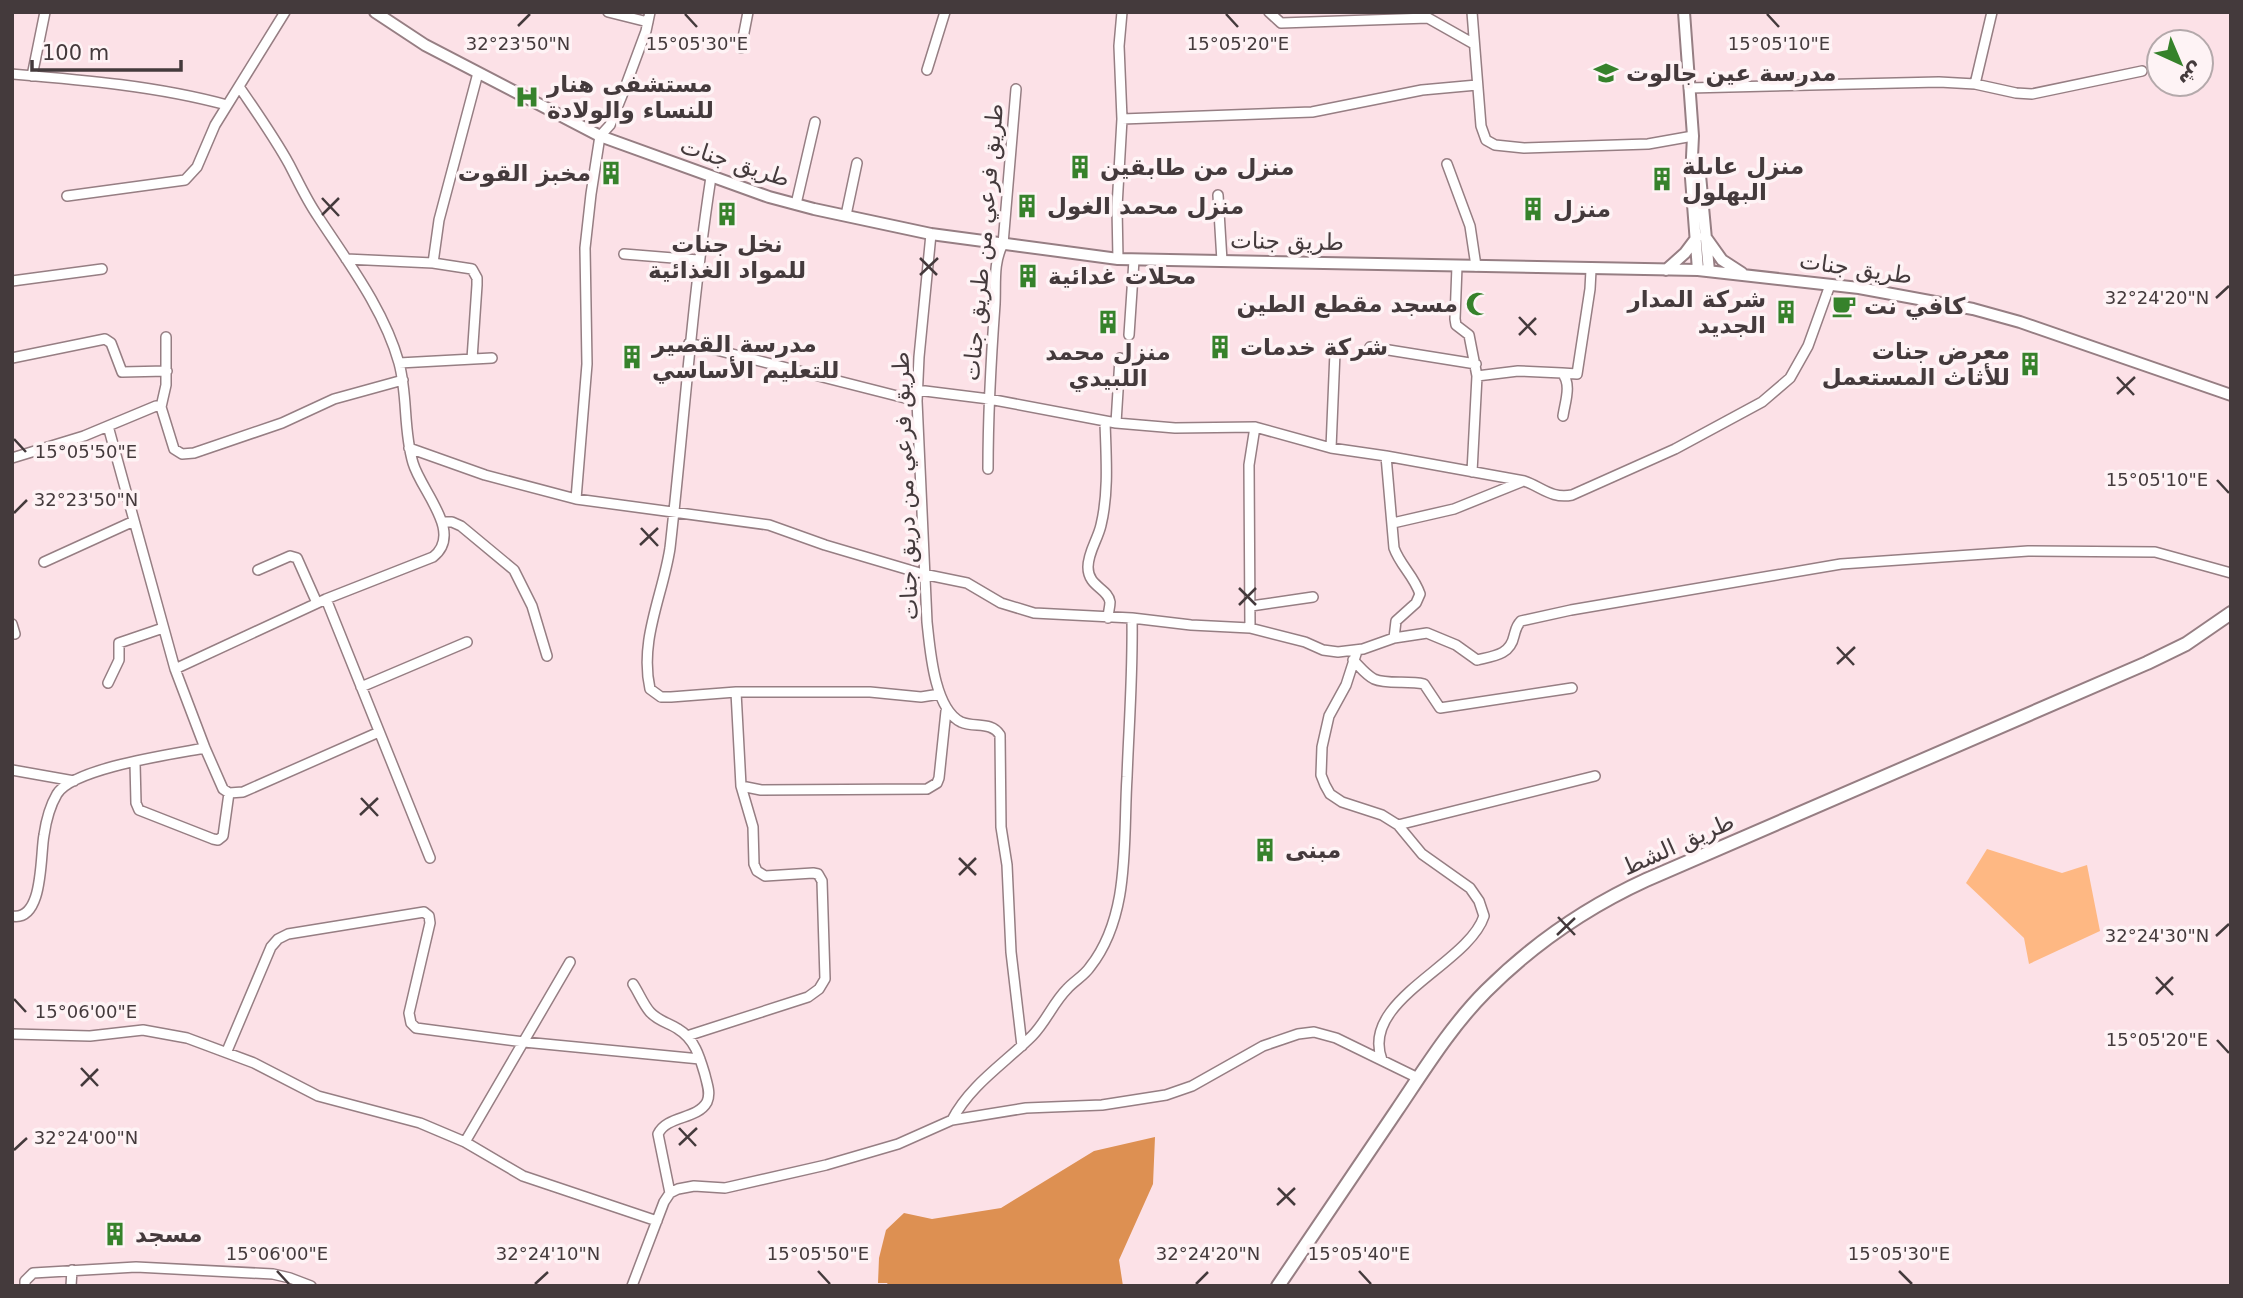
<svg xmlns="http://www.w3.org/2000/svg" width="2243" height="1298" font-family="'DejaVu Sans',Cairo,sans-serif">
<rect width="100%" height="100%" fill="#fce1e7"/>
<path fill="#feb883" d="M1987,849l75,24 25,-8 13,66 -71,33 -5,-26 -58,-55z"/>
<path fill="#dd9052" d="M1155,1137l-2,47 -34,76 4,26h-234l-2,-3h-9l1,-25 7,-28 18,-17 28,6 69,-11 93,-57z"/>
<g fill="none" stroke-linecap="round" stroke-linejoin="round">
<g stroke="#967e83" stroke-width="12">
<path id="minor" d="M608,12l40,10
M1269,12l12,11 147,-5 46,26
M1472,12l9,114 5,14 9,5 29,3 124,-4 45,-8
M741,48l7,-36
M927,70l18,-58
M12,74c72,6 145,12 215,31
M32,76l13,-64
M1975,84l17,-72
M1689,88l250,-6 36,2 41,9 16,1 110,-23
M1122,119l190,-7 110,-22 55,-5
M1447,164l23,62 6,40
M711,177c-19,124 -27,247 -41,371 -7,47 -31,92 -20,141l11,8h10l65,-5h134l51,5 19,-3
M1218,195l4,66
M67,196l118,-16 12,-13 18,-42 70,-113
M796,204l19,-82
M846,215l11,-52
M931,234l-12,123 -2,44 10,221c3,27 7,87 34,100 14,6 30,-1 39,13l1,92 6,38 4,87 11,94
M624,254l74,6
M346,259l87,4 6,-43 39,-147
M1118,259l-1,-52 5,-88 -3,-73 3,-34
M433,263l39,6 5,9v7l-5,74
M1457,266l-2,53 1,6 13,10 8,41 -5,96
M12,281l90,-12
M1129,335l5,-75
M689,343l228,58
M1370,347l106,17
M12,358l93,-19 6,4 11,29 45,-1
M399,363l93,-5
M1562,373l15,1 13,-85 1,-19
M1477,376l41,-5 44,2c10,11 3,29 1,43
M917,390l72,9 127,24 59,5 80,-1 76,21 55,8 138,25c18,6 27,18 48,14l103,-46 87,-47 28,-24 18,-32 22,-61
M161,407l5,-22v-48
M1105,422c1,33 4,70 -4,103 -3,14 -13,27 -13,42 0,20 20,21 22,35 0,5 -2,11 -2,16
M1116,423l4,-65
M108,426l67,243 30,79 18,41 6,4 14,-1 136,-60
M409,448l76,27 91,24 193,26 56,20 98,29 44,9 34,20 33,10 98,5 59,7 59,3 55,14 18,8 15,2 25,-3 31,-11 33,-5 29,12 21,15c17,-4 33,-5 37,-24 2,-7 2,-10 7,-15l50,-11 270,-46 187,-13 127,1 76,21
M1331,448l4,-96
M1386,456l8,92c6,17 20,28 26,46l-4,9 -20,18 -2,17
M12,458l72,-22 72,-30 5,1 13,42 8,5 12,-1 88,-30 52,-24 69,-19
M988,469c0,-56 3,-110 7,-165 1,-21 -2,-41 8,-60l13,-155
M576,499l11,-135 -2,-116 6,-54 9,-58 10,-11 13,-32 23,-62 4,-19
M443,522h9l9,4 53,44 18,36 15,50
M1393,523l61,-14 67,-27
M44,562l90,-41
M258,570l32,-14 7,2 20,45
M326,599l104,259
M1251,606l62,-9
M12,624l3,10
M1250,628l-1,-163 6,-38
M1357,651l-11,34 -17,31 -7,31 -1,28 4,10 5,9 12,8 40,13 16,10 24,29 48,34 9,13 5,15c-16,49 -125,84 -102,144
M1353,660c7,7 13,15 21,19 13,6 34,1 50,5l16,24 132,-20
M175,669l151,-70 107,-42c31,-24 -12,-66 -20,-94 -10,-33 -5,-67 -14,-100 -15,-54 -52,-102 -82,-148 -11,-16 -19,-34 -28,-51 -15,-27 -32,-51 -49,-76
M108,683l11,-23v-17l44,-15
M361,687l106,-45
M736,692l5,94 20,4 166,-1 10,-6 2,-5 7,-67
M135,763l1,40 3,7 74,29 5,1 5,-4 6,-43
M12,770l62,11
M1398,825l197,-49
M12,916c32,6 28,-61 32,-81 2,-14 6,-29 13,-41 16,-26 116,-40 148,-46
M633,984c6,9 10,20 17,28 8,9 19,11 28,17 17,10 22,29 27,46 2,9 6,18 2,27 -10,18 -40,13 -49,32l12,59
M12,1034l78,2 53,-6 44,8 67,25 64,33 102,27 45,19 58,34 134,45
M687,1036l121,-39 11,-8 6,-10 -3,-98 -4,-7 -5,-1 -48,3 -8,-5 -3,-7 -1,-37 -12,-41
M227,1051l44,-104 7,-8 10,-5 136,-22 5,4 1,7 -21,90 2,10 5,5 108,14 176,17
M952,1120c18,-35 53,-57 80,-84 14,-14 21,-33 35,-47 7,-8 17,-13 23,-22 41,-52 33,-127 37,-190 2,-53 6,-106 5,-159
M465,1142l105,-180
M25,1286v-5l8,-8 103,-6 137,7 17,4 21,8
M71,1286l1,-16
M632,1286l32,-84 6,-9 8,-4 16,-3 31,2 101,-23 72,-21 54,-24 74,-12 76,-3 64,-10 26,-9 71,-40 35,-12 16,-2 22,6 82,40"/>
</g>
<g stroke="#967e83" stroke-width="14">
<path id="tertiary" d="M375,12l50,33 175,91 169,61 45,12 117,25 187,25 580,11 161,18 114,21 47,13 211,73
M1684,12l9,124 -2,42 7,92
M1695,160l5,15 9,96
M1707,239l15,21 20,13
M1666,270l19,-17 12,-16"/>
</g>
<g stroke="#967e83" stroke-width="16">
<path id="secondary" d="M1278,1286c40,-59 79,-117 119,-176 27,-40 54,-84 89,-119 47,-47 99,-83 160,-111l501,-217 39,-19 45,-31"/>
</g>
<use href="#minor" stroke="#fff" stroke-width="9"/>
<use href="#tertiary" stroke="#fff" stroke-width="10"/>
<use href="#secondary" stroke="#fff" stroke-width="12"/>
</g>
<path fill="none" stroke="#443a3c" stroke-width="2.5" d="M685,14l12,13M1226,14l12,13M1767,14l12,13M518,26l12,-12M322,198l17,18M322,215l17,-17M920,258l17,17M920,275l18,-17M2216,298l13,-12M1519,317l17,18M1519,335l17,-17M2117,377l17,18M2117,394l18,-17M14,439l12,13M2217,480l12,13M14,513l13,-13M641,528l17,18M640,545l18,-17M1239,588l17,17M1239,605l17,-17M1837,647l17,18M1837,664l18,-17M361,798l17,18M360,815l18,-17M959,858l17,17M959,875l17,-17M1558,917l17,18M1557,935l18,-17M2216,936l13,-12M2156,977l17,18M2156,994l17,-17M14,999l12,13M2217,1040l12,13M81,1068l17,18M81,1086l17,-17M679,1128l17,18M679,1145l18,-17M14,1150l13,-12M1278,1188l17,17M1277,1205l18,-17M277,1271l12,13M818,1271l12,13M1359,1271l12,13M1899,1271l13,13M535,1284l13,-12M1196,1284l12,-12"/>
<defs>
<g id="school-bare" transform="scale(1.89)"><path d="M0-5L7-2L0 1L-7-2ZM-4 1L0 2.5L4 1V4Q0 6-4 4Z" fill="#36822b" stroke="#fef3f5" stroke-width="2.5" paint-order="stroke"/></g>
<g id="hospital-bare" transform="scale(1.89)"><path d="M-5-5h3v3.5h4V-5h3V5h-3V1.5h-4V5h-3Z" fill="#36822b" stroke="#fef3f5" stroke-width="2.5" paint-order="stroke"/></g>
<g id="building-bare" transform="scale(1.89)"><path d="M-4-6H4V6H1V3H-1V6H-4ZM-2.5-4.3h1.7v1.8h-1.7ZM.8-4.3h1.7v1.8H.8ZM-2.5-1h1.7V.8h-1.7ZM.8-1h1.7V.8H.8Z" fill="#36822b" stroke="#fef3f5" stroke-width="2.5" paint-order="stroke"/></g>
<g id="mosque-bare" transform="scale(1.89)"><path d="M3.5-4.9A6 6 0 1 0 3.5 4.9A5 5 0 1 1 3.5-4.9Z" fill="#36822b" stroke="#fef3f5" stroke-width="2.5" paint-order="stroke"/></g>
<g id="cafe-bare" transform="scale(1.89)"><path d="M-5.5-4.5H6V0H3Q3 3.5 0 3.5H-2.5Q-5.5 3.5-5.5 0ZM3-3.2v2h1.7v-2ZM-6 4.5H4V6H-6Z" fill="#36822b" stroke="#fef3f5" stroke-width="2.5" paint-order="stroke"/></g>
</defs>
<g fill-rule="evenodd">
<use href="#school-bare" x="1606" y="73"/>
<use href="#hospital-bare" x="527" y="97"/>
<use href="#building-bare" x="1080" y="167"/>
<use href="#building-bare" x="611" y="173"/>
<use href="#building-bare" x="1662" y="179"/>
<use href="#building-bare" x="1027" y="206"/>
<use href="#building-bare" x="1533" y="209"/>
<use href="#building-bare" x="727" y="214"/>
<use href="#building-bare" x="1028" y="276"/>
<use href="#mosque-bare" x="1478" y="304"/>
<use href="#cafe-bare" x="1844" y="306"/>
<use href="#building-bare" x="1786" y="312"/>
<use href="#building-bare" x="1108" y="322"/>
<use href="#building-bare" x="1220" y="347"/>
<use href="#building-bare" x="632" y="357"/>
<use href="#building-bare" x="2030" y="364"/>
<use href="#building-bare" x="1265" y="850"/>
<use href="#building-bare" x="115" y="1234"/>
</g>
<g text-anchor="middle" dominant-baseline="central" stroke-width="7" stroke-linejoin="round" paint-order="stroke">
<g font-size="23" font-weight="bold" fill="#443a3c" stroke="#fef3f5" text-anchor="start">
<text x="1626" y="73">مدرسة عين جالوت</text>
<text x="547" y="84">مستشفى هنار<tspan x="547" dy="26">للنساء والولادة</tspan></text>
<text x="1682" y="166">منزل عاىلة<tspan x="1682" dy="26">البهلول</tspan></text>
<text x="1100" y="167">منزل من طابقين</text>
<text x="591" y="173" text-anchor="end">مخبز القوت</text>
<text x="1047" y="206">منزل محمد الغول</text>
<text x="1553" y="209">منزل</text>
<text x="727" y="244" text-anchor="middle">نخل جنات<tspan x="727" dy="26">للمواد الغذائية</tspan></text>
<text x="1048" y="276">محلات غدائية</text>
<text x="1766" y="299" text-anchor="end">شركة المدار<tspan x="1766" dy="26">الجديد</tspan></text>
<text x="1458" y="304" text-anchor="end">مسجد مقطع الطين</text>
<text x="1864" y="306">كافي نت</text>
<text x="652" y="344">مدرسة القصير<tspan x="652" dy="26">للتعليم الأساسي</tspan></text>
<text x="1240" y="347">شركة خدمات</text>
<text x="2010" y="351" text-anchor="end">معرض جنات<tspan x="2010" dy="26">للأثاث المستعمل</tspan></text>
<text x="1108" y="352" text-anchor="middle">منزل محمد<tspan x="1108" dy="26">اللبيدي</tspan></text>
<text x="1285" y="850">مبنى</text>
<text x="135" y="1234">مسجد</text>
</g>
<g font-size="23" fill="#443a3c" stroke="#fef3f5">
<text transform="translate(735 162) rotate(18)">طريق جنات</text>
<text transform="translate(1287 241) rotate(1)">طريق جنات</text>
<text transform="translate(983 242) rotate(-85)">طريق فرعي من طريق جنات</text>
<text transform="translate(1856 268) rotate(8)">طريق جنات</text>
<text transform="translate(905 486) rotate(-92)">طريق فرعي من دريق جنات</text>
<text transform="translate(1678 844) rotate(-24)">طريق الشط</text>
</g>
</g>
<g font-size="18" text-anchor="middle" fill="#443a3c" stroke="#fef3f5" stroke-width="7" stroke-linejoin="round" paint-order="stroke">
<text x="518" y="50">32°23'50"N</text>
<text x="697" y="50">15°05'30"E</text>
<text x="1238" y="50">15°05'20"E</text>
<text x="1779" y="50">15°05'10"E</text>
<text x="2157" y="304">32°24'20"N</text>
<text x="86" y="458">15°05'50"E</text>
<text x="2157" y="486">15°05'10"E</text>
<text x="86" y="506">32°23'50"N</text>
<text x="2157" y="942">32°24'30"N</text>
<text x="86" y="1018">15°06'00"E</text>
<text x="2157" y="1046">15°05'20"E</text>
<text x="86" y="1144">32°24'00"N</text>
<text x="277" y="1260">15°06'00"E</text>
<text x="818" y="1260">15°05'50"E</text>
<text x="1359" y="1260">15°05'40"E</text>
<text x="1899" y="1260">15°05'30"E</text>
<text x="548" y="1260">32°24'10"N</text>
<text x="1208" y="1260">32°24'20"N</text>
</g>
<rect width="2243" height="1298" fill="none" stroke="#443a3c" stroke-width="28"/>
<g transform="translate(2180 63) rotate(136)"><circle r="33" fill="#fef3f5" stroke="#b4a9ab" stroke-width="2"/>
<path d="M0-5L12 26L0 18L-12 26Z" fill="#36822b"/>
<text y="-10" font-size="19" font-weight="bold" text-anchor="middle" fill="#443a3c">ش</text>
</g>
<path d="M32 60v10h149v-10" fill="none" stroke="#443a3c" stroke-width="3.5"/>
<text x="42" y="60" font-size="21" fill="#443a3c" stroke="#fef3f5" stroke-width="5" paint-order="stroke">100 m</text>
</svg>
